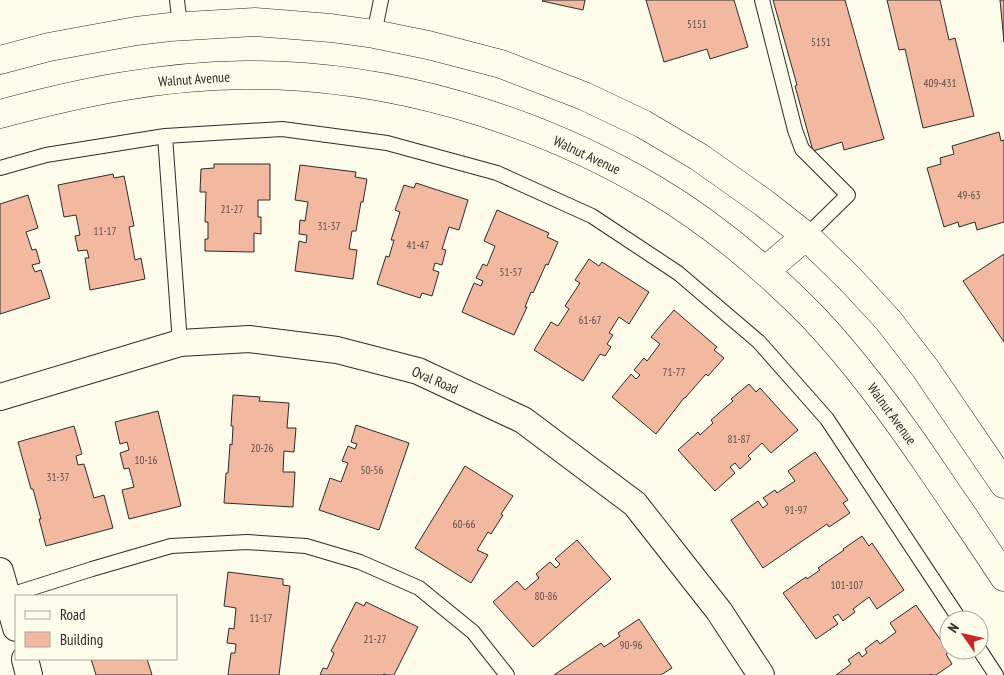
<svg xmlns="http://www.w3.org/2000/svg" width="1004" height="675" font-family="'PT Sans Narrow',sans-serif">
<rect width="100%" height="100%" fill="#fdfbea"/>
<path fill="#f2b8a0" stroke="#2b2b2b" d="M543,0h42l-2,10 -41,-9z
M646,0h88l14,47 -38,12 -3,-10 -43,13z
M773,0h72l39,139 -40,11 -2,-8 -29,9 -18,-65 2,-1z
M887,0h53l9,40 6,-2 19,78 -51,12 -18,-79 -6,1z
M1000,0h4v42z
M999,132l2,9 3,-1v82l-27,8 -2,-8 -16,5 -1,-5 -14,5 -17,-59 14,-4 -1,-6 14,-4 -2,-8z
M214,164h56v36h-12v17h3v17l-7,-1v19l-49,-1v-12h3v-17h-3l1,-30h-6l1,-23 13,-1z
M300,165l56,7 -1,5 12,2 -4,23h-2l-5,29h-4l-3,18 8,1 -4,29 -58,-8 4,-30 7,2 1,-8 -8,-1 1,-14 5,1 3,-19 -13,-2z
M113,174l1,4 10,-2 10,50 -5,1 6,33 6,-2 4,21 -55,11 -5,-32h4l-2,-8 -9,1 -3,-15 5,-1 -4,-20 -12,2 -6,-32z
M416,183l52,17 -9,30 -10,-3 -7,22 4,1 -4,15 -7,-2 -2,7 6,2 -7,24 -10,-3 -2,5 -43,-14 9,-28 3,1 5,-17h-3l9,-28 -5,-2 9,-25 10,3z
M28,195l10,33 -12,4 6,18 4,-1 4,14 -8,2 3,7 6,-2 9,28 -50,16v-110z
M497,210l52,23 -2,4 11,5 -10,23 -2,-1 -13,29 -2,-1 -6,15h2l-13,28 -52,-23 12,-29 7,3 2,-5 -7,-3 7,-14 4,2 8,-20 -11,-5z
M1004,254v88l-41,-61z
M589,259l10,7 3,-4 47,30 -20,32 -10,-7 -10,16 4,2 -6,9 4,3 -6,9 -5,-2 -17,27 -49,-31 17,-28 7,4 11,-17 -4,-3 15,-23 -5,-3z
M674,310l43,37 -3,3 10,8 -16,18 -2,-2 -21,24h-1l-28,36 -44,-37 19,-23 5,5 4,-4 -6,-5 10,-12 3,3 13,-17 -9,-7z
M749,384l7,8 4,-4 38,42 -27,23 -9,-10 -14,13 3,3 -11,10 -5,-6 -5,4 5,6 -20,18 -37,-41 20,-18 2,3 13,-12 -2,-3 22,-19 -2,-2z
M233,395l27,2 -1,4 30,2 -2,25h9l-2,24 -10,-1 -1,21h12l-2,35 -69,-4 2,-30h2l2,-29 2,1 1,-19h-2z
M158,411l23,95 -52,13 -7,-29 12,-3 -5,-19 -5,1 -4,-16 9,-3 -2,-8 -7,2 -5,-22z
M356,425l53,18 -30,87 -60,-20 11,-32 11,4 7,-19 -6,-2 6,-15 7,3 2,-5 -6,-2z
M74,426l8,28 -6,2 2,9 6,-1 10,34 10,-3 9,33 -67,18 -7,-27h2l-8,-30h-2l-13,-47z
M815,452l33,48 -5,3 7,10 -21,14 -2,-3 -64,44 -32,-48 27,-19 5,7 5,-4 -5,-6 12,-8 2,3 18,-12 -7,-10z
M465,466l48,30 -12,18 2,1 -12,19 -3,-2 -11,18 11,5 -17,28 -56,-35z
M862,536l7,10 3,-3 32,47 -27,19 -8,-12 -16,12 2,3 -12,9 -5,-7 -5,3 5,7 -22,15 -33,-46 23,-16 1,2 13,-9 -2,-2 26,-18 -1,-1z
M577,540l34,39 -78,68 -40,-45 24,-21 8,9 14,-12 -3,-4 14,-12 6,6 4,-4 -5,-5z
M228,572l55,7v6l7,1 -11,89h-51l3,-22h4l1,-9 -9,-1 2,-15 5,1 2,-21 -12,-2z
M356,602l8,4 2,-4 52,25 -24,48h-7l-3,-1 -1,1h-63l3,-7 4,1 7,-16 -3,-2z
M916,605l33,47 -3,2 6,10 -16,11h-4l-1,-1 -2,1h-93l15,-11 -3,-4 11,-8 3,5 5,-4 -2,-4 12,-9 3,4 16,-12 -6,-9z
M639,619l33,49 -11,7h-107l47,-32 3,4 16,-11 -2,-3z
M91,659h56l5,16h-56z"/>
<g fill="none" stroke-linecap="round" stroke-linejoin="round">
<g stroke="#2b2b2b" stroke-width="16">
<path id="service" d="M177,0l3,26
M762,0l33,130 7,19 46,46 -42,41
M374,34l7,-34
M165,136l15,207
M0,168l46,-13 119,-19 117,-7 105,14 110,30 95,43 86,57 81,69 68,77 133,201
M7,596l85,-27 79,-23 76,-4 59,4 54,16 59,26 54,44 34,43
M979,649l17,26"/>
</g>
<g stroke="#2b2b2b" stroke-width="28">
<path id="minor" d="M0,397l180,-54 69,-4 88,11 81,21 105,49 112,84 84,107 42,64
M0,571l16,57
M25,659l4,16"/>
</g>
<g stroke="#2b2b2b" stroke-width="29">
<path id="secondary" d="M0,60l49,-13 87,-16 34,-4 85,-5 76,6 43,6 54,11 73,19 83,32 59,28 56,33 65,46 42,33 44,43 38,41 37,48 79,116
M0,114c82,-22 159,-38 245,-39 142,-1 287,42 409,114 59,35 112,80 160,129 46,49 85,103 122,158 23,34 46,67 68,101
M765,271l41,-35"/>
</g>
<use href="#service" stroke="#fdfbea" stroke-width="14"/>
<use href="#minor" stroke="#fdfbea" stroke-width="26"/>
<use href="#secondary" stroke="#fdfbea" stroke-width="28"/>
</g>
<g text-anchor="middle" dominant-baseline="central" stroke-width="4" stroke-linejoin="round" paint-order="stroke">
<g font-size="11" fill="#5d4e48">
<text x="697" y="24">5151</text>
<text x="821" y="42">5151</text>
<text x="940" y="83">409-431</text>
<text x="969" y="195">49-63</text>
<text x="232" y="209">21-27</text>
<text x="329" y="226">31-37</text>
<text x="105" y="231">11-17</text>
<text x="418" y="245">41-47</text>
<text x="511" y="272">51-57</text>
<text x="590" y="320">61-67</text>
<text x="674" y="372">71-77</text>
<text x="739" y="439">81-87</text>
<text x="262" y="448">20-26</text>
<text x="146" y="460">10-16</text>
<text x="372" y="470">50-56</text>
<text x="58" y="477">31-37</text>
<text x="796" y="510">91-97</text>
<text x="464" y="524">60-66</text>
<text x="847" y="585">101-107</text>
<text x="546" y="596">80-86</text>
<text x="261" y="618">11-17</text>
<text x="375" y="639">21-27</text>
<text x="631" y="645">90-96</text>
</g>
<g font-size="14" fill="#2b2b2b" stroke="#fdfbea">
<text transform="translate(194 79) rotate(-4)">Walnut Avenue</text>
<text transform="translate(587 155) rotate(25)">Walnut Avenue</text>
<text transform="translate(435 380) rotate(23)">Oval Road</text>
<text transform="translate(892 414) rotate(54)">Walnut Avenue</text>
</g>
</g>
<rect x="15" y="595" width="162" height="65" fill="#fdfbea" stroke="#a9a89e"/>
<rect x="25" y="611" width="25" height="8" fill="#fdfbea" stroke="#a9a89e"/>
<text x="60" y="620" font-size="15" fill="#2b2b2b">Road</text>
<rect x="25" y="632" width="25" height="15" fill="#f2b8a0" stroke="#a9a89e"/>
<text x="60" y="645" font-size="15" fill="#2b2b2b">Building</text>
<g transform="translate(964 635) rotate(304)"><circle r="24" fill="#fdfbea" stroke="#a9a89e"/>
<path d="M0-4L9 19L0 12L-9 19Z" fill="#c62828"/>
<text y="-8" font-size="14" font-weight="bold" text-anchor="middle" fill="#2b2b2b">N</text>
</g>
</svg>
